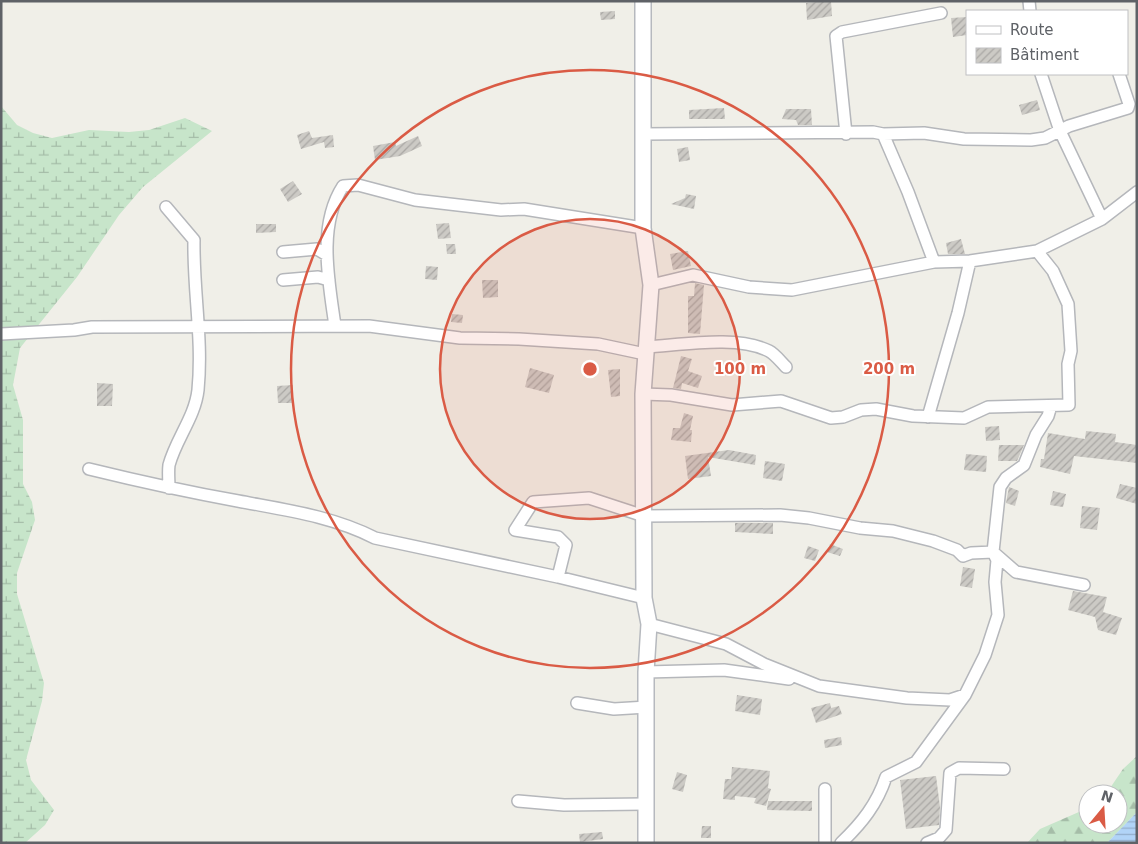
<svg xmlns="http://www.w3.org/2000/svg" width="1138" height="844" font-family="'DejaVu Sans',sans-serif">
<defs>
<pattern id="forest-firs" width="22" height="20" patternUnits="userSpaceOnUse" patternTransform="scale(1.25)"><rect width="22" height="20" fill="#c7e5ca"/><path d="M5 1l3.5 6h-7zM16 11l3.5 6h-7z" fill="#a5bda8"/></pattern>
<pattern id="wetland-marsh" width="20" height="14" patternUnits="userSpaceOnUse" patternTransform="scale(1.25)"><rect width="20" height="14" fill="#c7e5ca"/><path d="M1 5h8M5 5V1M11 12h8M15 12V8" fill="none" stroke="#a5bda8"/></pattern>
<pattern id="water-rules" width="6" height="5" patternUnits="userSpaceOnUse" patternTransform="scale(1.25)"><rect width="6" height="5" fill="#b1d4f7"/><path d="M0 2.5h6" fill="none" stroke="#93afcc"/></pattern>
<pattern id="building-hatch" width="6" height="6" patternUnits="userSpaceOnUse" patternTransform="scale(1.25)"><rect width="6" height="6" fill="#cccac5"/><path d="M-1 1l2-2M0 6l6-6M5 7l2-2" fill="none" stroke="#a9a7a4"/></pattern>
</defs>
<rect width="100%" height="100%" fill="#f0efe8"/>
<path fill="url(#forest-firs)" d="M1137,756v56l-30,31h-80l13,-14 48,-21v16h30v-30h-12l17,-25z"/>
<path fill="url(#wetland-marsh)" d="M1,106l16,19 16,8 19,5 37,-8 40,2 20,-2 36,-12 27,13 -69,56 -24,28 -42,62 -57,71 -7,37 10,35v64l9,18 3,18 -18,53v21l27,89 -2,18 -16,59 5,20 23,30 -9,15 -20,18h-24z"/>
<path fill="url(#water-rules)" d="M1137,812v31h-30z"/>
<path fill="url(#building-hatch)" d="M831,1l1,15 -25,4 -1,-17z
M615,11v8l-14,1 -1,-8z
M967,17v18l-14,2 -2,-19z
M1037,100l3,10 -18,5 -3,-10z
M724,108l1,11h-36v-9z
M786,109h25l1,16h-14l-2,-5 -14,-1z
M309,131l3,7 21,-3 1,12 -9,1 -1,-6 -23,7 -4,-14z
M418,136l4,10 -22,10 -25,4 -2,-14 22,-4 1,4z
M688,147l2,13 -11,2 -2,-13z
M293,181l9,13 -14,8 -8,-13z
M686,194l10,2 -2,13 -23,-5 14,-6z
M449,223l2,15 -13,1 -2,-15z
M256,224h20v8l-20,1z
M961,239l4,15h-17l-2,-11z
M446,244h9l1,10h-9z
M688,251l3,15 -18,4 -3,-16z
M426,266l12,1 -1,13 -12,-1z
M482,280h16v17l-15,1z
M695,283l9,2 -4,49 -12,-1v-37h6z
M452,314l11,1 -1,8 -11,-1z
M681,356l11,3 -4,12 14,5 -4,12 -16,-5 -1,6 -8,-1z
M530,368l24,7 -5,18 -24,-6z
M620,369v27l-9,1 -3,-27z
M97,383l16,1 -1,22h-15z
M293,385v18h-15l-1,-17z
M684,413l9,3 -3,14h2l-1,12 -20,-2 2,-12h7z
M999,426l1,14 -14,1 -1,-14z
M1086,431l30,3 -1,8 22,3v18l-63,-7 -4,18 -30,-7 1,-8h3l4,-26 37,6z
M999,445h25l-7,16h-19z
M729,450l27,5 -1,10 -47,-8 3,19 -23,3 -3,-23z
M966,454l21,2 -1,16 -22,-2z
M765,461l20,3 -3,17 -19,-3z
M1120,484l17,4v16l-21,-6z
M1009,487l10,4 -4,15 -9,-3z
M1053,491l13,3 -3,13 -13,-2z
M1082,506l18,2 -3,22 -17,-2z
M735,523h38v11l-38,-2z
M830,544l13,5 -3,7 -13,-4z
M808,546l11,4 -4,11 -11,-3z
M963,567l12,2 -3,19 -12,-2z
M1073,591l34,6 -4,15 19,6 -6,17 -18,-5 -3,-13 -27,-7z
M737,695l25,4 -2,16 -25,-4z
M830,703l1,5 8,-2 3,8 -26,9 -5,-15z
M841,737l1,8 -17,3 -1,-8z
M732,767l38,4 -2,17 3,1 -5,17 -12,-3 2,-5 -21,-2v4l-12,-1 2,-20h6z
M677,772l10,3 -4,17 -11,-3z
M936,776l4,31 -1,18 -33,4 -6,-49z
M768,801h44v10l-45,-1z
M702,826h9v12h-10z
M602,832l1,7 -23,3 -1,-8z"/>
<g fill="none" stroke-linecap="round" stroke-linejoin="round">
<g stroke="#b5b7bb" stroke-width="14">
<path id="street" d="M1029,1l1,10
M1041,74l19,57 42,88
M644,134l229,-2 10,2 25,58 26,70
M846,134l-10,-98 6,-4 99,-19
M883,134l41,-1 40,6 67,1 14,-2 24,-12 59,-18 1,-4 -10,-30
M166,207l28,33c-1,50 9,99 4,150 -3,27 -22,49 -29,75 -1,7 0,16 0,23
M283,252l34,-3 10,6
M283,280l35,-3 11,3
M651,285l42,-10 56,12 43,3 142,-28 36,-1 67,-10
M335,326c-6,-44 -18,-100 8,-140l15,-1 57,15 86,10 23,-1 119,19
M1,334l73,-4 18,-3 277,-1 91,12 59,1 79,5 47,10
M646,347c36,-2 91,-12 123,4 6,3 12,11 17,16
M643,394l28,1 61,10 49,-4 50,17 12,-1 18,-7 15,-1 37,7 51,2 24,-11 81,-2 -1,-41 3,-13 -3,-47 -15,-33 -16,-20 65,-32 35,-27
M928,417l30,-104 12,-52
M89,469c49,12 99,23 149,32 47,9 94,15 137,37l183,39 86,21
M558,577l8,-32 -8,-8 -43,-7 18,-28 56,-4 55,18 136,-1 29,3 51,10 33,3 40,10 24,9 6,6 8,-3 22,-1 23,20 68,13
M649,624l77,20 38,20 55,22 88,12 43,2 15,-5
M646,672l78,-2 65,9
M577,703l37,6 33,-2
M518,801l46,4 81,-1
M825,843v-54
M841,843c21,-20 36,-39 45,-66l30,-15 49,-67 20,-40 13,-40 -3,-33 2,-22 -4,-8 7,-65 6,-9 18,-13 12,-30 12,-19 3,-10
M927,843l12,-5 7,-8 4,-57 9,-5 45,1"/>
</g>
<g stroke="#b6b9be" stroke-width="18">
<path id="secondary" d="M643,1v227l8,57 -8,109 1,204 5,26 -3,48v171"/>
</g>
<use href="#street" stroke="#fff" stroke-width="11"/>
<use href="#secondary" stroke="#fff" stroke-width="15"/>
</g>
<circle cx="590" cy="369" r="150" fill="#da5b45" fill-opacity=".12"/>
<g fill="none" stroke="#da5b45" stroke-width="2.5">
<circle cx="590" cy="369" r="150"/>
<circle cx="590" cy="369" r="299"/>
</g>
<circle cx="590" cy="369" r="8" fill="#da5b45" stroke="#fff" stroke-width="2.5"/>
<g font-size="15" text-anchor="middle" font-weight="bold" fill="#da5b45" stroke="#fff" stroke-width="4" stroke-linejoin="round" paint-order="stroke">
<text x="740" y="374">100 m</text>
<text x="889" y="374">200 m</text>
</g>
<rect width="1138" height="844" fill="none" stroke="#5f6267" stroke-width="5"/>
<rect x="966" y="10" width="162" height="65" fill="#ffffff" stroke="#bfc0c2"/>
<rect x="976" y="26" width="25" height="8" fill="#ffffff" stroke="#bfc0c2"/>
<text x="1010" y="35" font-size="15" fill="#5f6267">Route</text>
<rect x="976" y="48" width="25" height="15" fill="url(#building-hatch)" stroke="#bfc0c2"/>
<text x="1010" y="60" font-size="15" fill="#5f6267">Bâtiment</text>
<g transform="translate(1103 809) rotate(18)"><circle r="24" fill="#ffffff" stroke="#bfc0c2"/>
<path d="M0-4L9 19L0 12L-9 19Z" fill="#da5b45"/>
<text y="-8" font-size="14" font-weight="bold" text-anchor="middle" fill="#5f6267">N</text>
</g>
</svg>
